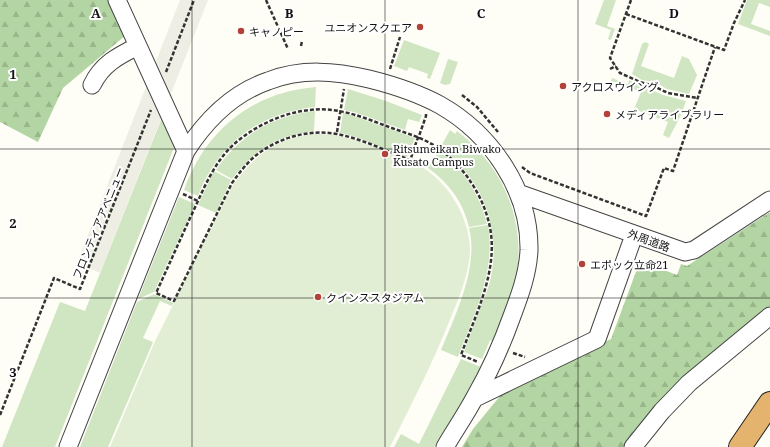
<svg xmlns="http://www.w3.org/2000/svg" width="770" height="447" font-family="'Noto Serif','Noto Sans JP',serif">
<defs>
<pattern id="forest-firs" width="22" height="20" patternUnits="userSpaceOnUse"><rect width="22" height="20" fill="#b3d5a3"/><path d="M5 1l3.5 6h-7zM16 11l3.5 6h-7z" fill="#99b68b"/></pattern>
</defs>
<rect width="100%" height="100%" fill="#fefdf6"/>
<path fill="#d0e6c2" d="M604,0h12l-9,26 8,3 -4,11 -3,-1 3,-9 -16,-6z
M747,0h23v7l-11,-4 -8,21 19,7v5l-32,-12z
M404,40l36,13 -10,26 -3,-1 1,-4 -19,-7 -2,4 -13,-5z
M645,42l4,2 -8,22 33,12 8,-22 7,3 8,16 -8,19 -22,-5 -12,-7 -13,-2 -10,-6 10,-30z
M448,59l10,3 -8,22 -5,1 -5,-2z
M612,78l16,6 1,-4 34,15 23,6 -5,14 -12,23 -6,-3 5,-13 -34,-13 7,-17 -30,-11z
M316,87l-1,20c-56,6 -97,37 -117,89l-14,-6c21,-59 68,-98 132,-103z
M348,89l38,12 36,14 -3,7 -11,-3 -3,11 -51,-18 -10,-2z
M315,111l-1,20c-38,5 -58,17 -82,48l-16,-9c22,-34 58,-55 99,-59z
M343,113l11,3 61,22 -8,19 -54,-21 -13,-3z
M163,115l12,30 -120,302h-53l58,-145 25,9z
M450,130l5,4 2,-3c48,36 71,95 58,153 -5,20 -14,39 -21,58l-4,-2 -8,19 -18,-7c6,-16 11,-31 17,-46 4,-10 8,-19 10,-29 10,-50 -9,-100 -51,-129z
M439,151c24,18 41,43 48,73l-18,3c-6,-25 -20,-44 -41,-59z
M214,171l17,9 -15,33 -18,-8z
M179,197l16,7 -41,88 -16,7z
M488,225c8,47 -14,89 -30,132l-17,-7c15,-36 38,-84 28,-122z
M154,294l19,9 -1,3 -12,-5 -17,37 10,4 -45,105h-28l57,-145z
M461,359l20,8 -9,19 -38,61h-40l7,-13 18,10z"/>
<path fill="url(#forest-firs)" d="M0,0h109l17,35 -63,53 -25,54 -38,-20z
M770,212v94l-123,113 -24,28h-161l11,-18 32,-39 106,-51 29,-78 37,14 4,-11 6,2z"/>
<path fill="#e1eed3" d="M313,134c7,0 14,0 21,1 23,4 48,15 69,24 7,3 16,6 22,10 26,17 45,51 45,82 -1,21 -9,42 -17,61 -18,47 -41,91 -63,135h-280l46,-108 77,-154c23,-31 41,-45 80,-51z"/>
<path fill="#efeee4" d="M180,0h28l-108,273 -23,-10z"/>
<g fill="none" stroke-linecap="round" stroke-linejoin="round">
<g stroke="#444" stroke-width="19">
<path id="minor" d="M117,0l69,151
M92,85c10,-21 26,-29 46,-39
M518,193l167,59 9,-2 76,-50
M475,398l122,-59 37,-104
M68,447l118,-296c20,-31 47,-58 82,-70 34,-13 67,-10 101,-2 24,6 49,14 71,26 51,29 90,85 89,145 -1,23 -9,45 -17,66 -10,28 -22,55 -37,81 -9,17 -20,33 -30,50
M633,447l29,-36 27,-28 81,-67"/>
</g>
<g stroke="#222" stroke-width="24">
<path id="highway" d="M740,447l30,-44"/>
</g>
<path stroke="#333" stroke-width="2.5" stroke-dasharray="4 2" stroke-linecap="butt" d="M266,0l22,49
M631,0l-21,58 10,15 20,9 11,3 17,8 29,5
M626,14l98,36 10,-27 11,-23
M301,46l1,-5
M390,69l10,-32
M610,69l6,-3
M166,72l28,-72
M462,95l15,12 21,25
M426,114v2l-7,20 -2,4 -6,18 -1,2c-23,-9 -48,-21 -73,-26 -27,-5 -56,3 -78,19 -11,8 -19,19 -27,30l-58,118 -18,-8c12,-26 23,-51 35,-77 12,-25 21,-51 42,-71 28,-25 69,-41 106,-34 17,3 34,10 50,16 14,5 28,9 41,16 29,17 51,47 59,80 11,45 -13,90 -28,132l17,7
M337,132l7,-43
M522,167l8,6 116,43 18,-48 9,3 42,-124
M183,194l15,7
M513,353l12,4
M0,415l54,-137 26,11 71,-179"/>
<use href="#minor" stroke="#fff" stroke-width="17"/>
<use href="#highway" stroke="#e4b36e" stroke-width="22"/>
</g>
<path fill="none" stroke="#111" stroke-width="1" stroke-opacity="0.55" d="M192,0v447M385,0v447M578,0v447M0,149h770M0,298h770"/>
<g fill="#b24238" stroke="#fff" stroke-width="1.5">
<circle cx="420" cy="27" r="4"/>
<circle cx="241" cy="31" r="4"/>
<circle cx="563" cy="86" r="4"/>
<circle cx="607" cy="114" r="4"/>
<circle cx="385" cy="154" r="4"/>
<circle cx="582" cy="264" r="4"/>
<circle cx="318" cy="297" r="4"/>
</g>
<g text-anchor="middle" dominant-baseline="central" stroke-width="4" stroke-linejoin="round" paint-order="stroke">
<g font-size="11" fill="#111" stroke="#fff" text-anchor="start">
<text x="412" y="27" text-anchor="end">ユニオンスクエア</text>
<text x="249" y="31">キャノピー</text>
<text x="571" y="86">アクロスウイング</text>
<text x="615" y="114">メディアライブラリー</text>
<text x="393" y="148">Ritsumeikan Biwako<tspan x="393" dy="13">Kusato Campus</tspan></text>
<text x="590" y="264">エポック立命21</text>
<text x="326" y="297">クインススタジアム</text>
</g>
<g font-size="11" fill="#111" stroke="#fff">
<text transform="translate(98 223) rotate(-68)">フロンティアアベニュー</text>
<text transform="translate(649 240) rotate(20)">外周道路</text>
</g>
</g>
<g font-size="13" text-anchor="middle" font-weight="bold" fill="#111" stroke="#fff" stroke-width="4" stroke-linejoin="round" paint-order="stroke">
<text x="96" y="18">A</text>
<text x="289" y="18">B</text>
<text x="481" y="18">C</text>
<text x="674" y="18">D</text>
<text x="13" y="79">1</text>
<text x="13" y="228">2</text>
<text x="13" y="377">3</text>
</g>
</svg>
